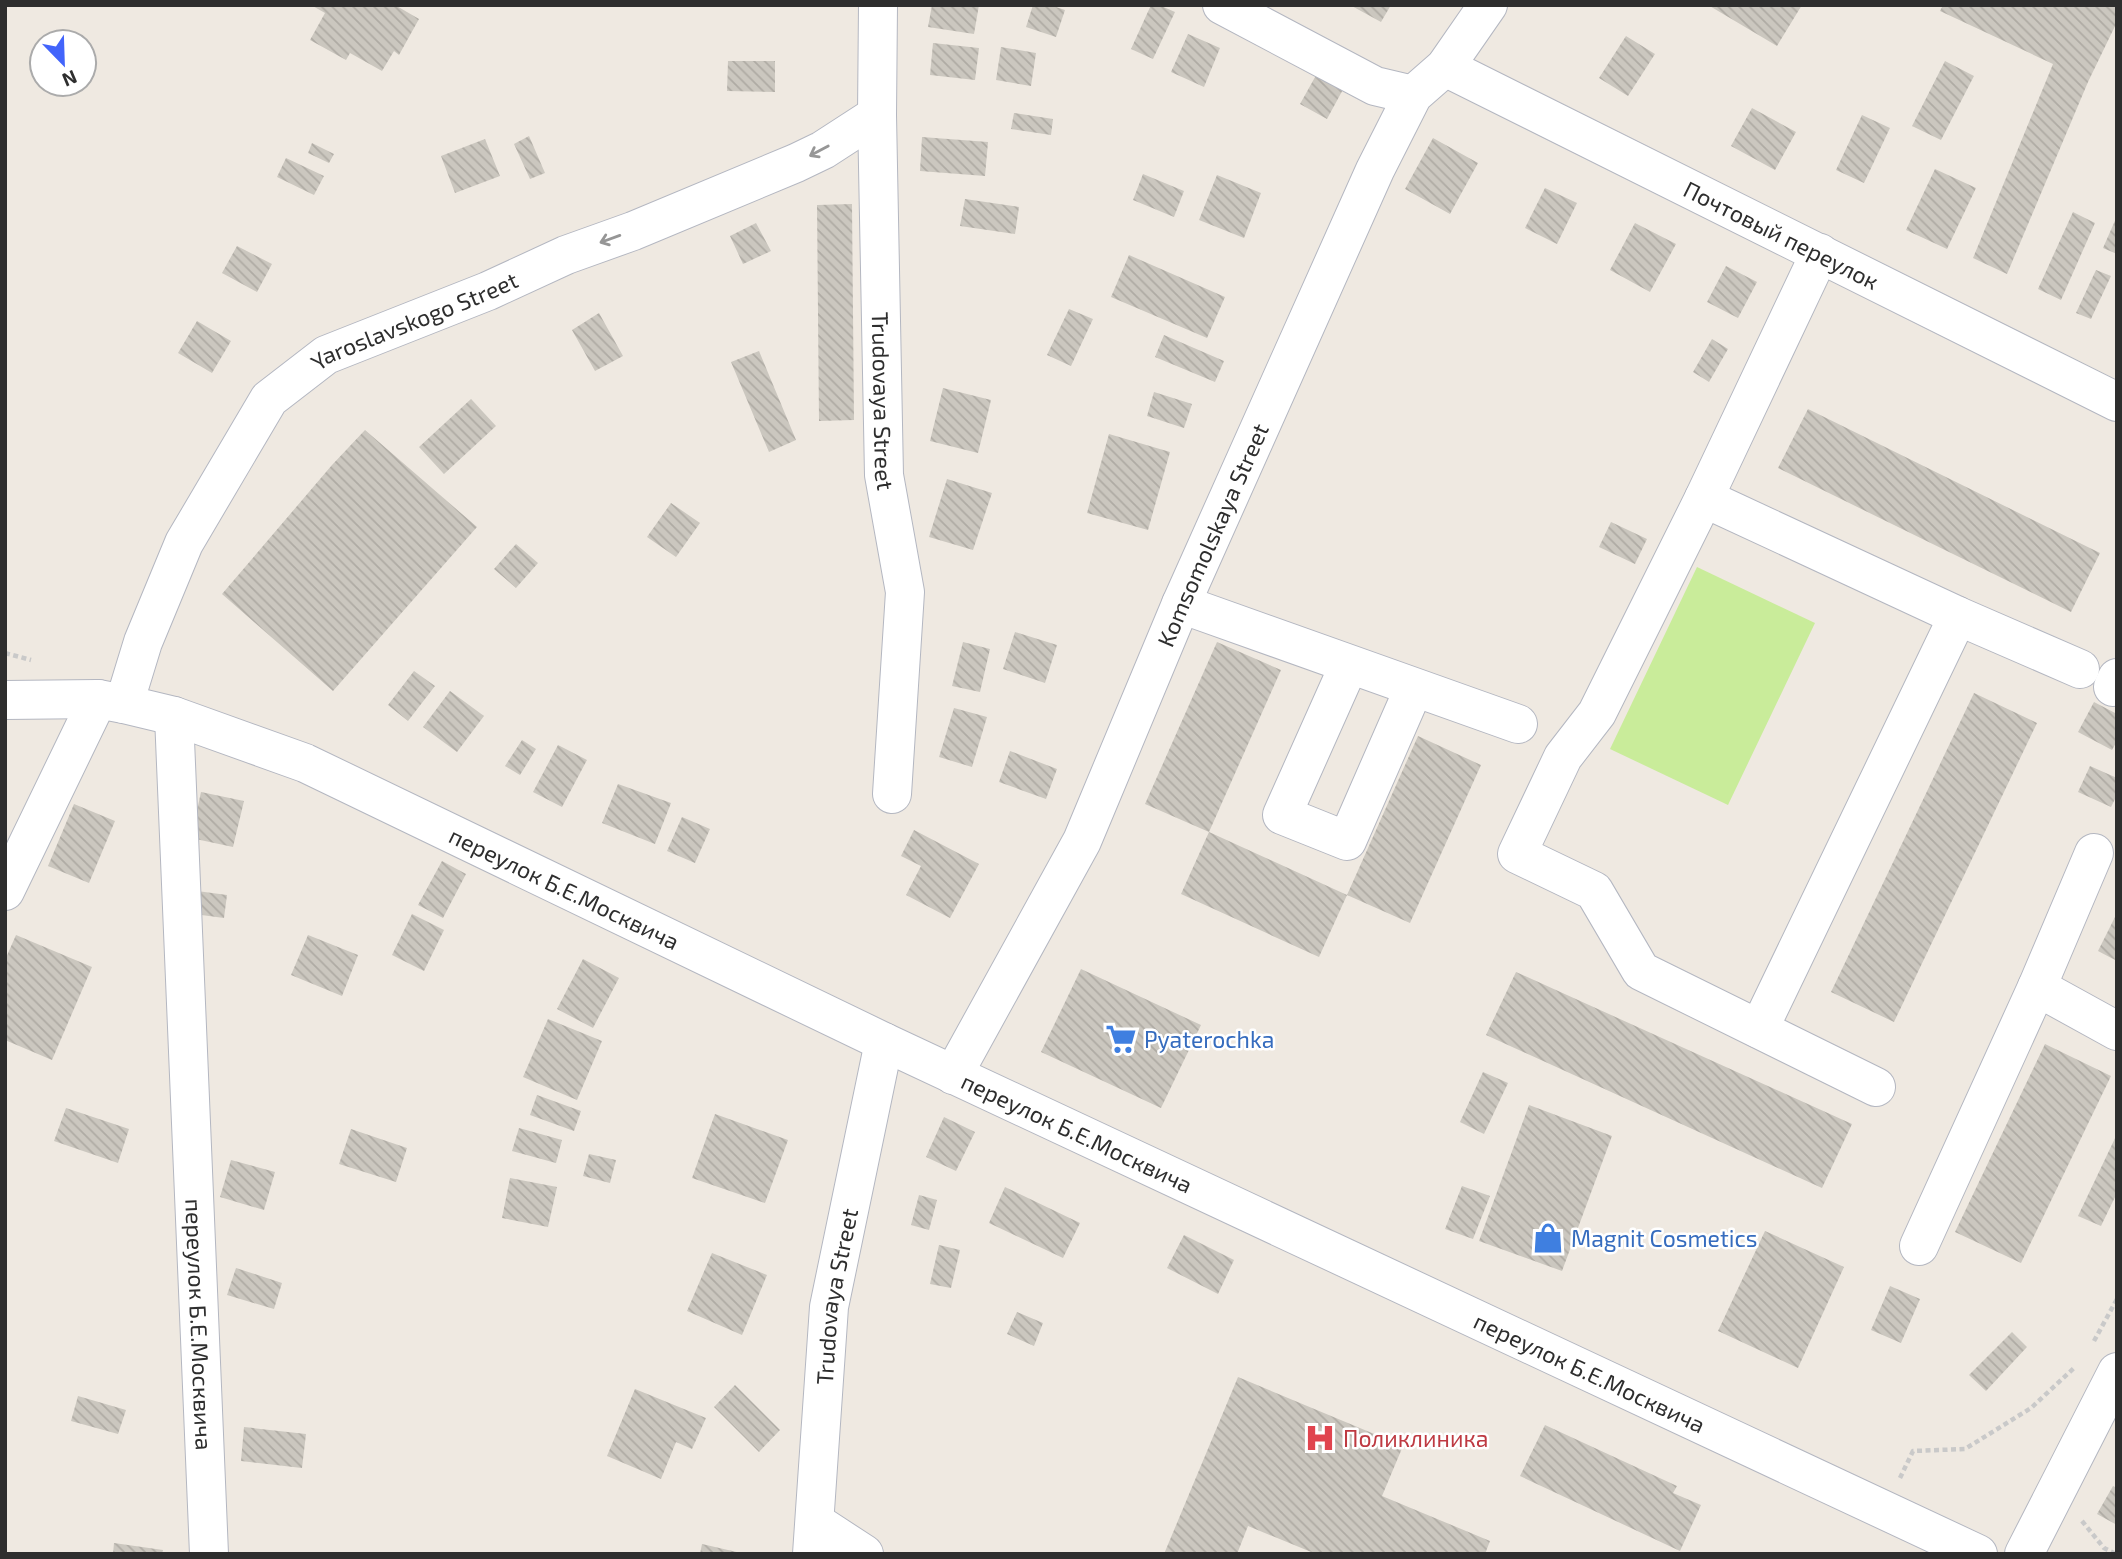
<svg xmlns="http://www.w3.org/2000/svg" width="2122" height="1559" font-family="'Exo 2',sans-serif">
<defs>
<pattern id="building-back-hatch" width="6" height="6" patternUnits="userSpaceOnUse" patternTransform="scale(1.75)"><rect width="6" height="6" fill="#cbc7bf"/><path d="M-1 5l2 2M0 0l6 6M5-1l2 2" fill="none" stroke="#afaba4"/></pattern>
</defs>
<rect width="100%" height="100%" fill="#efe9e1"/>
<path fill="#c9ec9a" d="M1697,567l118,56 -87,182 -118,-56z"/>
<path fill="url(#building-back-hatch)" d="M311,5h84l24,14 -20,36 -5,-4 -12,20 -32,-18 -4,7 -36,-20 15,-27z
M932,5h47l-5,29 -46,-7z
M1033,5h17l15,5 -9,27 -30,-10z
M1151,5h8l16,7 -22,47 -22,-10z
M1350,5h41l-10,17z
M1708,5h94l-25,41z
M1943,5h174v17l-29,60 -81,192 -34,-16 80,-194 -113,-53z
M1188,34l32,14 -16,39 -33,-15z
M1626,36l29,18 -27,42 -29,-18z
M933,43l46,5 -4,32 -45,-5z
M1001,47l35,6 -5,33 -35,-6z
M728,61h47v31l-48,-1z
M1945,61l29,15 -33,64 -29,-14z
M1319,70l27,14 -19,35 -27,-15z
M1752,108l44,24 -21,38 -44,-24z
M1014,113l39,6 -2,16 -40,-6z
M1862,115l28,13 -26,55 -28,-13z
M529,136l16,37 -15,6 -16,-35z
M922,137l66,5 -3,34 -65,-5z
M1433,138l45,25 -28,51 -45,-25z
M485,139l15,37 -45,17 -14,-37z
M312,143l22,11 -5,9 -21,-10z
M286,158l38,18 -10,19 -37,-18z
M1935,169l41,19 -29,61 -41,-19z
M1143,174l41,17 -10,26 -41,-17z
M1217,175l44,18 -17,45 -45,-18z
M1545,188l32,15 -20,41 -32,-16z
M965,199l54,8 -4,27 -55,-8z
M852,204l2,216 -35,1 -2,-216z
M2073,212l22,11 -34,77 -23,-11z
M2117,216v38l-14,-6z
M756,223l15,28 -28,13 -13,-28z
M1635,223l41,21 -26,48 -40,-22z
M237,246l35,18 -15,28 -35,-19z
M1129,255l96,42 -18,41 -96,-41z
M1726,266l31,16 -19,36 -31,-16z
M2096,270l15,6 -20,43 -15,-6z
M1069,309l24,10 -22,47 -24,-11z
M599,313l24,43 -28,15 -23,-41z
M197,321l34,20 -19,32 -34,-20z
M1164,335l60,26 -9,21 -60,-25z
M1712,339l16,10 -19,33 -16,-10z
M759,351l37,89 -27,12 -38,-90z
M943,388l48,12 -13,53 -48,-12z
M1154,392l38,12 -8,24 -37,-12z
M471,399l25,27 -52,48 -25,-27z
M1808,409l292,144 -29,59 -293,-144z
M365,430l112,97 -144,164 -111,-97 110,-129z
M1109,434l61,18 -22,78 -61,-17z
M947,479l45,14 -19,57 -44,-13z
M671,503l29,20 -24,34 -29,-20z
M1611,522l36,17 -12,25 -36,-17z
M516,544l22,19 -22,25 -22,-19z
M1015,632l42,13 -12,38 -42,-14z
M963,642l27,7 -10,43 -28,-6z
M1217,642l64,28 -72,162 -64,-28z
M414,671l21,15 -27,35 -20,-16z
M450,691l34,25 -27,36 -34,-25z
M1974,693l63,30 -143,299 -63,-30z
M2094,702l23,12v27l-5,9 -34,-18z
M954,708l33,9 -15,50 -33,-10z
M1418,736l63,29 -71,158 -63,-28z
M522,740l14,9 -16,26 -15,-9z
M558,745l29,15 -25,47 -29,-15z
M1010,751l47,18 -11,30 -47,-17z
M2090,766l27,12v17l-6,12 -33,-15z
M618,784l53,19 -16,41 -53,-21z
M201,792l43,9 -11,46 -42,-9z
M74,804l41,17 -26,62 -41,-17z
M682,817l28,12 -15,34 -28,-12z
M914,830l65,34 -29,54 -44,-23 15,-29 -20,-10z
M1209,832l138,63 -28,62 -138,-63z
M442,861l24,13 -23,44 -25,-13z
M197,891l30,4 -3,23 -30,-4z
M2117,913v48l-19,-10z
M412,914l32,16 -20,41 -32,-16z
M16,935l76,32 -40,93 -47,-20v-80z
M308,935l50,20 -16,41 -51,-21z
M583,959l36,19 -26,50 -36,-19z
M1081,969l120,56 -40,83 -120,-56z
M1516,972l336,152 -30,64 -336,-153z
M548,1019l54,22 -25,59 -54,-23z
M2045,1044l66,32 -90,187 -66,-31z
M1483,1072l25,11 -24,51 -24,-12z
M537,1095l44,16 -7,20 -44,-16z
M1529,1105l83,31 -50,135 -83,-30z
M66,1108l63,21 -11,34 -64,-22z
M715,1114l73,26 -23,63 -73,-25z
M944,1117l31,15 -19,39 -30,-14z
M519,1128l43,12 -6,23 -44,-12z
M351,1129l56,19 -11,34 -57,-18z
M2117,1134v59l-16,33 -23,-10z
M589,1154l27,6 -6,23 -27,-7z
M231,1160l44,12 -11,38 -44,-13z
M510,1178l47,9 -9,40 -46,-9z
M1462,1186l28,10 -17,43 -28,-10z
M1005,1187l75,36 -17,35 -74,-35z
M919,1195l18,5 -8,30 -18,-5z
M1765,1231l79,36 -46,101 -80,-37z
M1184,1235l50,25 -16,34 -51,-26z
M939,1245l21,5 -9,38 -21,-4z
M712,1253l55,22 -25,60 -55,-24z
M236,1268l46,15 -8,26 -47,-14z
M1890,1286l30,13 -19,44 -30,-13z
M1017,1312l26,11 -9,23 -27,-12z
M2012,1332l15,15 -41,44 -17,-16z
M1238,1377l165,69 -21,50 108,45 -5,13h-169l-68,-28 -11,28h-73z
M735,1385l45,45 -21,22 -45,-45z
M635,1389l71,29 -14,31 -16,-7 -15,37 -54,-23z
M78,1396l48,14 -8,24 -47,-13z
M1545,1425l132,61 -4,7 28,12 -21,46 -160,-75z
M244,1427l62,7 -4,34 -61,-7z
M2113,1486l4,2v37l-20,-11z
M114,1543l49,7 -1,4h-49z
M702,1544l39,9v1h-41z"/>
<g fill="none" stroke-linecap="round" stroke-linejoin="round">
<g stroke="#b4b7c1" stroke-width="40">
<g id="minor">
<path id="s1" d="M878,5l-1,110 7,360 21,117 -13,202"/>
<path d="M1222,5l153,81 38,9"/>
<path id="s2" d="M1445,67l672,335"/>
<path d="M1820,253l-116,245 -107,215 -34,44 -46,97 77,37 47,80 235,116"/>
<path d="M1704,498l254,118 122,53"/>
<path d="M1181,604l337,120"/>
<path d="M1349,665l-67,150 65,26 67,-153"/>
<path d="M2113,687l4,-9"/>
<path id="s3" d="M5,700l93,-1 26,5 50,12 131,47 579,279 1094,512"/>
<path id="s4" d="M124,704l19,-62 41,-99 85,-144 57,-44 162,-64 78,-36 67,-24 163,-68 27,-13 54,-35"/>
<path id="s5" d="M174,716l35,838"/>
<path d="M5,891l93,-192"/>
<path d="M2037,987l80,44"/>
<path d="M1759,1029l199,-413"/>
<path id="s6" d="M953,1075l129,-234 99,-237 194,-434 38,-75 32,-28 43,-62"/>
<path d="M1919,1246l118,-259 57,-134"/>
<path d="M815,1522l49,32"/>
<path id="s7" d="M812,1554l17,-247 55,-265"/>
<path d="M2024,1554l93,-182"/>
</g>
</g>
<path stroke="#c9c9c9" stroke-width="4.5" stroke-dasharray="5 3.5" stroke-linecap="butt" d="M5,653l26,7
M2094,1341l23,-42
M1900,1478l13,-27 52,-2 66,-41 43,-40
M2082,1521l22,27 12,6"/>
<use href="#minor" stroke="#fff" stroke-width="38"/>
</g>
<defs><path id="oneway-shaft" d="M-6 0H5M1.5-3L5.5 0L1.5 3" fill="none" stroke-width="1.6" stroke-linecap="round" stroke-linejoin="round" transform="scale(1.75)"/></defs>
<g stroke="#969696">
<use href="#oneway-shaft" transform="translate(819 151) rotate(152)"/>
<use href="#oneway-shaft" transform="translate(610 239) rotate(160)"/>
</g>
<defs>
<g id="supermarket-bare" transform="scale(2.415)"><path d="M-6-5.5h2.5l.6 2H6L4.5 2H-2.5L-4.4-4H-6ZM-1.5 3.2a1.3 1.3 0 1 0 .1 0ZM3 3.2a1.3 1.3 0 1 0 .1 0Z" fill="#3f7fe0" stroke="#fff" stroke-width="2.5" paint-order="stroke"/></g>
<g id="shop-bare" transform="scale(2.415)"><path d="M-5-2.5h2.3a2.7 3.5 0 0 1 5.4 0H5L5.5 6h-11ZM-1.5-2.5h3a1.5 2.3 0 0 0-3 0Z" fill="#3f7fe0" stroke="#fff" stroke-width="2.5" paint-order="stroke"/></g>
<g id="hospital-bare" transform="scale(2.415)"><path d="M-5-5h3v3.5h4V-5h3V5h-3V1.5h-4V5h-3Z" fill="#e0444e" stroke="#fff" stroke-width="2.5" paint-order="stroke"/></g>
</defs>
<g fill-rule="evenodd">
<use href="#supermarket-bare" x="1121" y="1039"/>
<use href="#shop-bare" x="1548" y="1238"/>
<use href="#hospital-bare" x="1320" y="1438"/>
</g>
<g text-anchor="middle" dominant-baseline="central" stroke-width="5" stroke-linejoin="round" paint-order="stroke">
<g font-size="23" fill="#2e2e2e" stroke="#fff">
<text stroke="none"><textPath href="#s2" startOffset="376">Почтовый переулок</textPath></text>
<text stroke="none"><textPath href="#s4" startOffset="506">Yaroslavskogo Street</textPath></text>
<text stroke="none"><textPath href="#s1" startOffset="396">Trudovaya Street</textPath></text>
<text stroke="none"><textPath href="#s6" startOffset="600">Komsomolskaya Street</textPath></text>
<text stroke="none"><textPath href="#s3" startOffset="598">переулок Б.Е.Москвича</textPath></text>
<text stroke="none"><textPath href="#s3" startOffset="1166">переулок Б.Е.Москвича</textPath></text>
<text stroke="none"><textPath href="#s7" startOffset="259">Trudovaya Street</textPath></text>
<text stroke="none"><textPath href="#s5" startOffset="609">переулок Б.Е.Москвича</textPath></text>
<text stroke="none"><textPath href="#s3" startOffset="1732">переулок Б.Е.Москвича</textPath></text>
</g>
<g font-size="23" fill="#366cbe" stroke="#fff" text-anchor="start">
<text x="1144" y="1039">Pyaterochka</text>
<text x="1571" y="1238">Magnit Cosmetics</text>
</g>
<g font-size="23" fill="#be3a42" stroke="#fff" text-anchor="start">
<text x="1343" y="1438">Поликлиника</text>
</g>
</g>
<rect width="2122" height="1559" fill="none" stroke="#2e2e2e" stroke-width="14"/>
<g transform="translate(63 63) rotate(157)"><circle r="33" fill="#ffffff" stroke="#ababab" stroke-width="2"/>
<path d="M0-5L12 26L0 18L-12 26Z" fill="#4264fb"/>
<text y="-10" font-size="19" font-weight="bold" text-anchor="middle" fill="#2e2e2e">N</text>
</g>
</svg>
